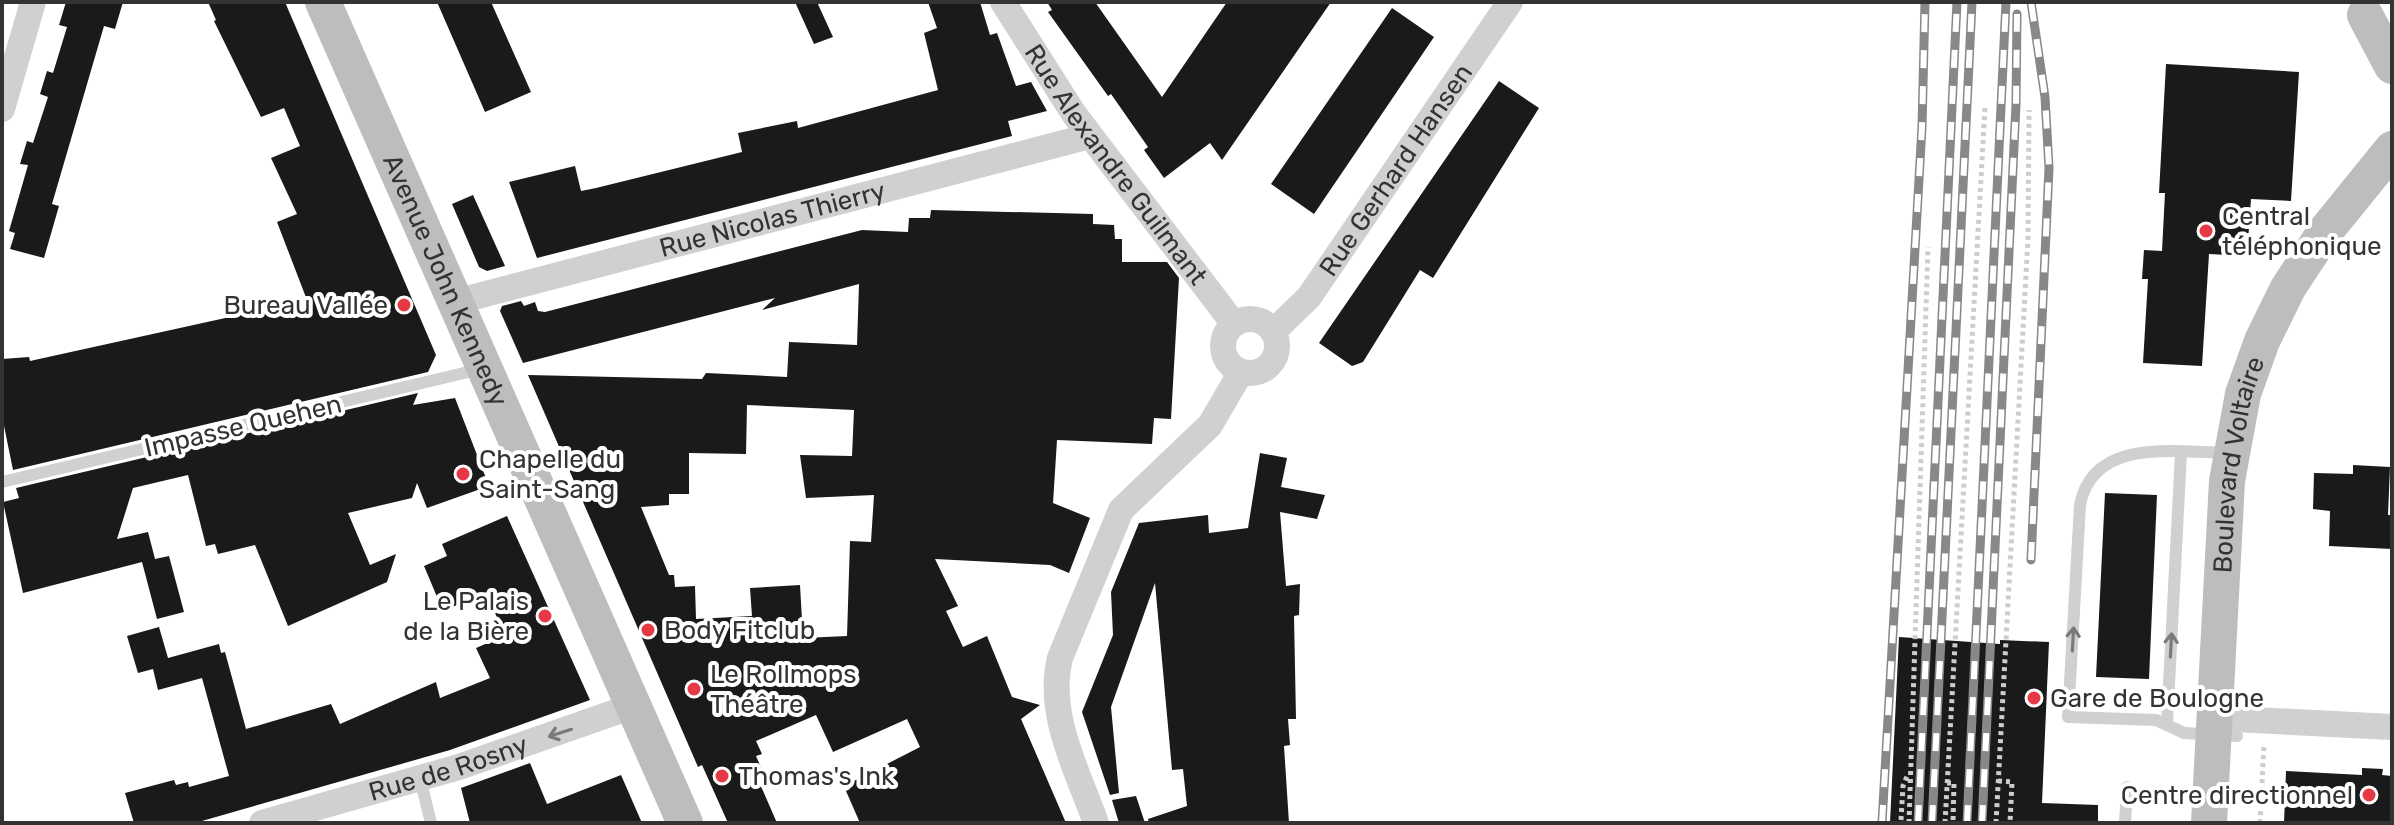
<svg xmlns="http://www.w3.org/2000/svg" width="2394" height="825" font-family="Rubik,sans-serif">
<rect width="100%" height="100%" fill="#fff"/>
<path fill="#1a1a1a" fill-rule="evenodd" d="M66,2h57l-8,27 -11,-3 -52,178 7,2 -15,52 -34,-9 5,-16 -6,-2 19,-66 -8,-1 7,-23 6,2 15,-46 -8,-3 7,-23 6,2 14,-46 -8,-2z
M208,2h77l151,353 -8,17 -415,98 -11,-54v-57l27,-2 1,4 277,-61 -30,-78 20,-8 -26,-56 29,-12 -16,-38 -23,9 -47,-96 2,-1z
M437,2h54l40,90 -46,20z
M795,2h22l16,35 -19,7z
M928,2h52l10,33 7,-2 19,53 15,-4 16,29 -39,10 4,15 -475,122 -28,-76 66,-16 6,25 15,-3 146,-36 -4,-19 59,-12 1,7 140,-38 -14,-57 13,-5z
M1047,2h48l67,95 65,-95h104l-109,158 -12,-17 -46,35 -20,-28 4,-3 -37,-53 -3,2 -60,-84 4,-2z
M1392,8l42,29 -120,177 -43,-30z
M2166,64l133,8 -8,129 -40,-2 -4,57 -38,-2 -7,112 -59,-3 5,-84h-6l2,-29 18,1 3,-58h-6z
M1499,81l40,27 -106,170 -13,-8 -57,92 -11,4 -33,-23z
M473,195l32,71 -18,5 -8,-4 -27,-63z
M931,210l162,4v10l21,1 1,14h7v23h45l12,16 -8,141 -17,-1 -2,26 -95,-4 -4,63 37,15 -21,55 -19,-8 -115,-6 23,47 -12,5 17,36 24,-11 25,61 28,8 -19,14 45,104h-206l-14,-32 4,-2 -2,-5 72,-37 -13,-28 -74,33 -17,-37 -60,26 6,13 -6,2 11,25 -7,3 17,39h-49l-26,-58 -4,2 -170,-392 174,4 4,-6 81,4 2,-35 68,3 2,-61 -97,26 13,-12 -252,65 -23,-52 2,-5 19,-5 3,5 11,-4 3,9 7,1 317,-82 46,2 1,-14h21zM747,405l107,5 -2,46 -52,-1 6,43 68,-3 -3,47 -21,-1 -3,95 -44,2 -3,-53 -50,3 2,28 -56,3 -1,-33 -20,1 -1,-12h-5l-28,-68 28,-2v-11h20v-41l57,1z
M418,393l-5,12 42,-7 34,88 -62,22 -10,-25 -5,15 -64,15 22,52 26,-11 -9,28 -99,44 -33,-81 -37,9 -3,-10 -9,2 -18,-71 -55,13 -16,51 31,-7 7,27 14,-3 15,56 -27,7 -15,-57 -119,31 -20,-91 16,-4 -3,-10z
M1260,453l27,5 -6,29 44,8 -8,24 -37,-7 6,74 14,-2 -1,31 -5,1 2,103h-8l2,26 -6,1 5,77h-140l-1,-4 39,-13 -4,-37 -11,1 -17,-187 -44,124 8,86 -9,2 -28,-83 31,-77 -2,-43 28,-69 69,-8 1,18 39,-5z
M2353,465l37,2 -2,48h4v34l-63,-3 1,-35 -17,-2 1,-36 39,1z
M2105,493l52,2 -8,184 -53,-2z
M507,516l83,184 -140,50 -255,73h-61l-9,-30 49,-13 2,5 12,-3 1,5 40,-11 -27,-98 -44,12 -5,-21 -15,4 -11,-37 32,-9 9,31 51,-14 2,9 4,-1 21,77 85,-25 9,20 96,-42 4,16 50,-20 -14,-30 28,-12 -17,-44 -44,19 -19,-45 23,-10 -5,-12z
M1899,637l101,7v-4l49,2 -7,161 56,2v18h-208z
M530,763l17,41 74,-29 21,48h-172l-9,-35z
M2362,768l21,1 -1,6 10,1v47h-108l2,-52 76,4z
M1136,796l9,27h-26l-7,-23z"/>
<g fill="none" stroke-linecap="round" stroke-linejoin="round">
<path stroke="#cdcdcd" stroke-width="5" stroke-dasharray="4 4" stroke-linecap="butt" d="M1998,781l14,1 -2,41
M1947,783h7l-1,39
M1901,820l2,-34 5,-12
M1909,823l19,-576
M1945,823l40,-716
M1996,823l32,-585 1,-128
M2260,823l4,-79"/>
<path stroke="#d0d0d0" stroke-width="12" d="M2227,453c-51,-1 -134,-16 -147,52l-12,212 88,3 28,13 53,3
M2,482l479,-113
M2167,723l14,-270
M420,778l11,45
M2125,823l2,-36"/>
<g stroke="#d0d0d0" stroke-width="26">
<path id="s1" d="M1003,2l71,112 160,210"/>
<path d="M2,109l31,-107"/>
<path id="s2" d="M455,302l635,-166"/>
<circle cx="1250" cy="346" r="27"/>
<path id="s3" d="M1273,332l36,-35 201,-295"/>
<path d="M2215,718l177,9"/>
<path id="s4" d="M262,823l197,-56 174,-61"/>
<path d="M1096,823c-18,-51 -50,-109 -36,-165l61,-148 89,-85 31,-53"/>
</g>
<g stroke="#bdbdbd" stroke-width="36">
<path id="s5" d="M323,2l362,821"/>
<path d="M2365,15l27,51"/>
<path id="s6" d="M2209,823l18,-342 16,-87 19,-53 26,-53 36,-55 68,-84"/>
</g>
<g stroke="#888" stroke-width="9">
<path id="rail" d="M2031,560l18,-392 -4,-71 -14,-95
M1882,823l40,-696 3,-125
M1918,823l39,-821
M1932,823l40,-821
M1967,823l39,-821
M1982,823l34,-719 1,-90"/>
</g>
<use href="#rail" stroke="#fff" stroke-width="6" stroke-dasharray="18" stroke-linecap="butt"/>
</g>
<defs><path id="oneway-shaft" d="M-6 0H5M1.5-3L5.5 0L1.5 3" fill="none" stroke-width="1.6" stroke-linecap="round" stroke-linejoin="round" transform="scale(2)"/></defs>
<g stroke="#7a7a7a">
<use href="#oneway-shaft" transform="translate(2073 639) rotate(-87)"/>
<use href="#oneway-shaft" transform="translate(2171 645) rotate(-87)"/>
<use href="#oneway-shaft" transform="translate(560 733) rotate(162)"/>
</g>
<g fill="#e63946" stroke="#fff" stroke-width="3">
<circle cx="2206" cy="231" r="8"/>
<circle cx="404" cy="305" r="8"/>
<circle cx="463" cy="474" r="8"/>
<circle cx="545" cy="616" r="8"/>
<circle cx="648" cy="630" r="8"/>
<circle cx="694" cy="689" r="8"/>
<circle cx="2034" cy="698" r="8"/>
<circle cx="722" cy="776" r="8"/>
<circle cx="2369" cy="795" r="8"/>
</g>
<g text-anchor="middle" dominant-baseline="central" stroke-width="8" stroke-linejoin="round" paint-order="stroke">
<g font-size="26" fill="#333" stroke="#fff">
<text stroke="none"><textPath href="#s1" startOffset="198">Rue Alexandre Guilmant</textPath></text>
<text stroke="none"><textPath href="#s3" startOffset="204">Rue Gerhard Hansen</textPath></text>
<text stroke="none"><textPath href="#s2" startOffset="328">Rue Nicolas Thierry</textPath></text>
<text stroke="none"><textPath href="#s5" startOffset="304">Avenue John Kennedy</textPath></text>
<text transform="translate(243 426) rotate(-13)">Impasse Quehen</text>
<text stroke="none"><textPath href="#s6" startOffset="360">Boulevard Voltaire</textPath></text>
<text stroke="none"><textPath href="#s4" startOffset="194">Rue de Rosny</textPath></text>
</g>
<g font-size="26" fill="#333" stroke="#fff" text-anchor="start">
<text x="2222" y="216">Central<tspan x="2222" dy="30">téléphonique</tspan></text>
<text x="388" y="305" text-anchor="end">Bureau Vallée</text>
<text x="479" y="459">Chapelle du<tspan x="479" dy="30">Saint-Sang</tspan></text>
<text x="529" y="601" text-anchor="end">Le Palais<tspan x="529" dy="30">de la Bière</tspan></text>
<text x="664" y="630">Body Fitclub</text>
<text x="710" y="674">Le Rollmops<tspan x="710" dy="30">Théâtre</tspan></text>
<text x="2050" y="698">Gare de Boulogne</text>
<text x="738" y="776">Thomas's Ink</text>
<text x="2353" y="795" text-anchor="end">Centre directionnel</text>
</g>
</g>
<rect width="2394" height="825" fill="none" stroke="#333333" stroke-width="8"/>
</svg>
